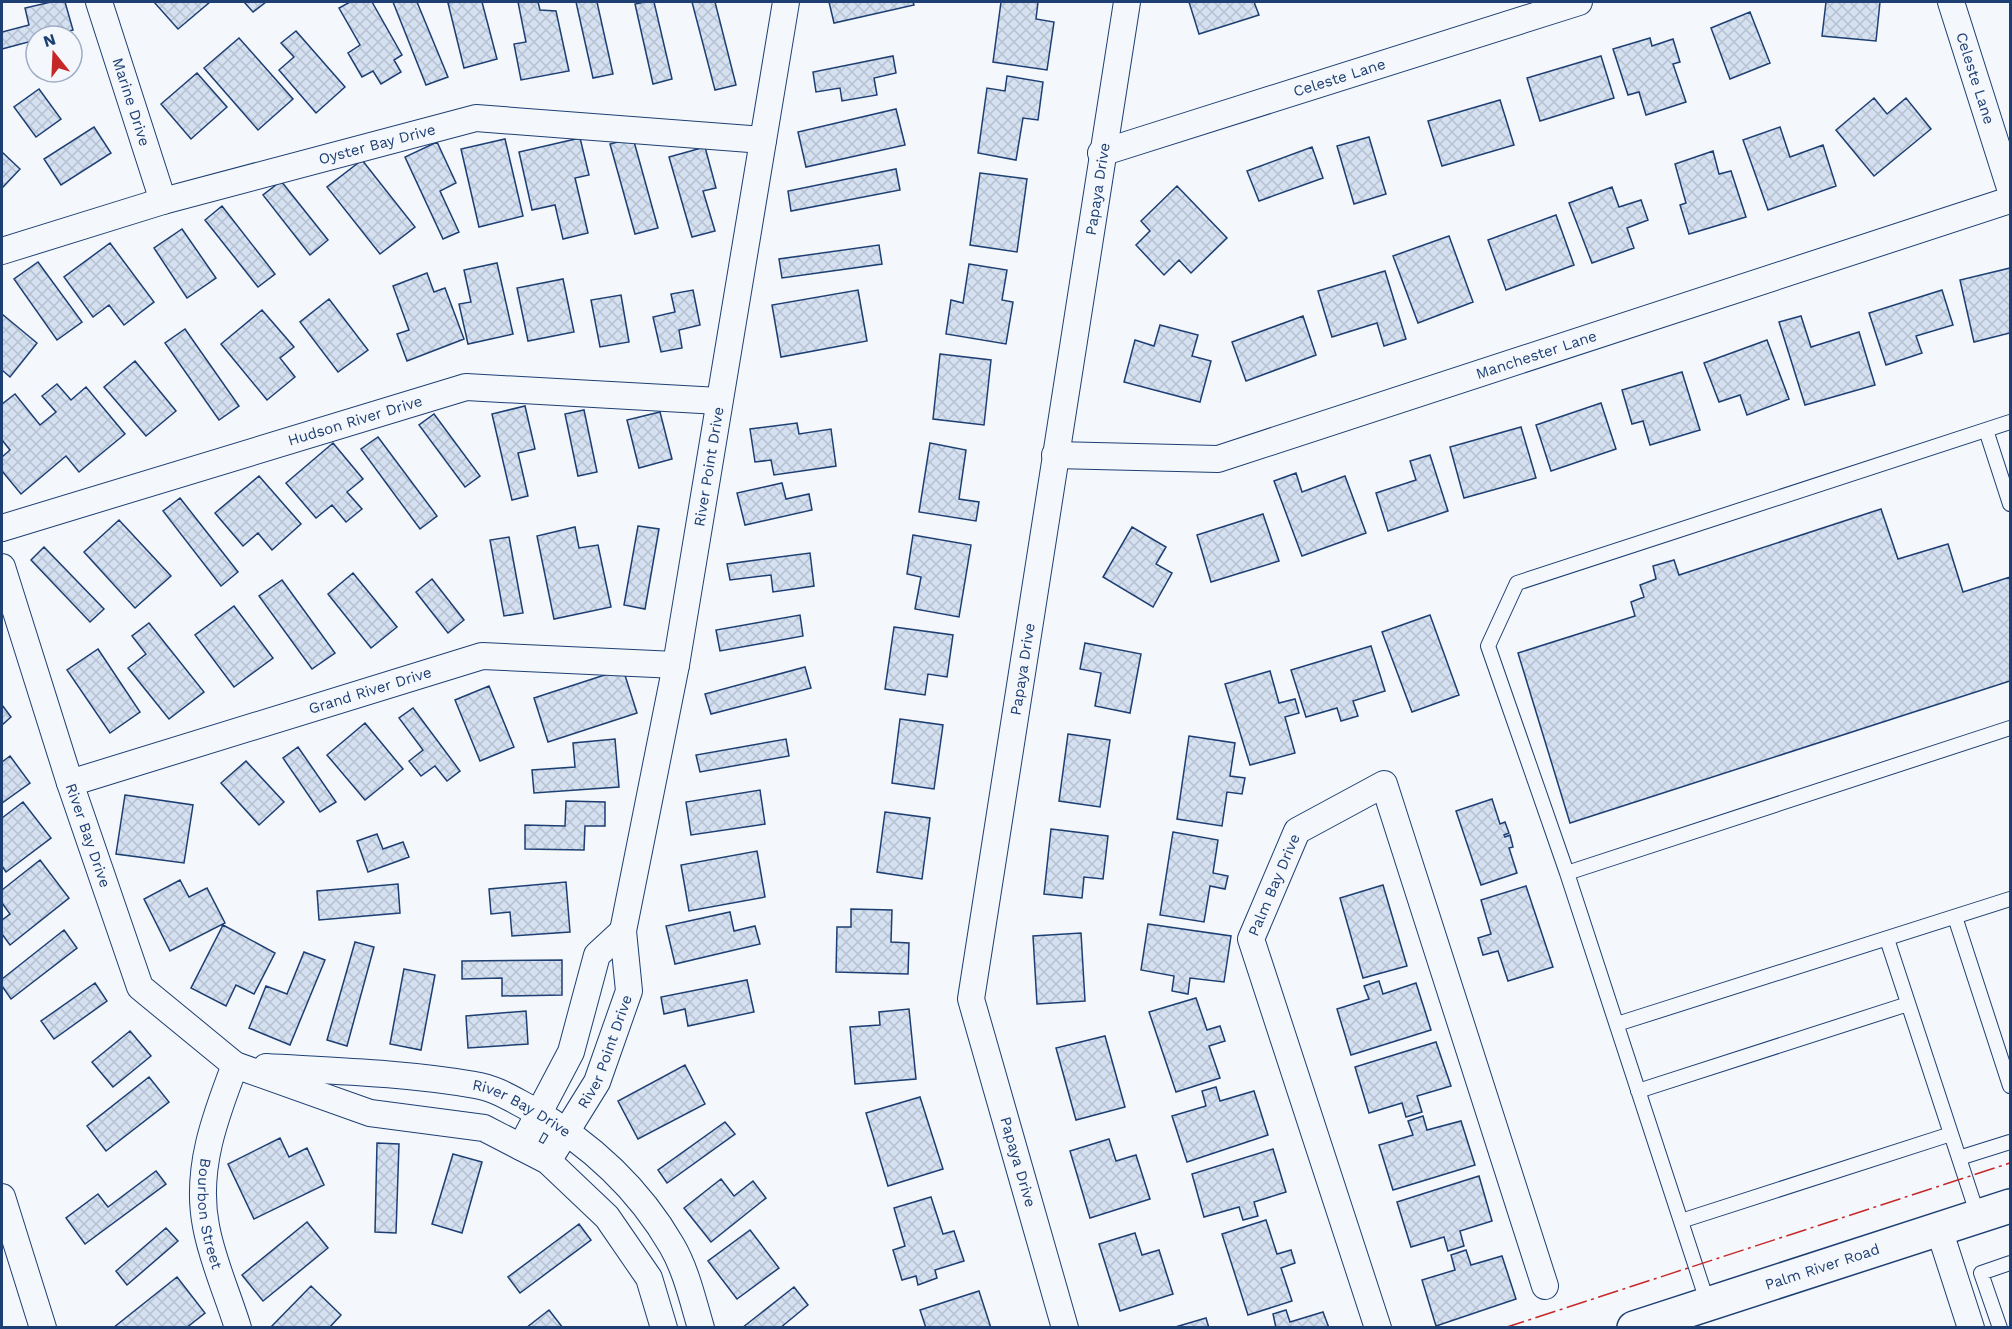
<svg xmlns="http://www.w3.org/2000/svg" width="2012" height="1329" font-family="'Work Sans',sans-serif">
<defs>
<pattern id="building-cross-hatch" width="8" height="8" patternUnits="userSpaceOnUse" patternTransform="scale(1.5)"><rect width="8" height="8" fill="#d5e0f0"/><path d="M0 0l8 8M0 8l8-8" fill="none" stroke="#b6c1d1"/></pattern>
</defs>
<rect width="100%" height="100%" fill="#f4f7fb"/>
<path fill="url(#building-cross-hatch)" stroke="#1d3f73" stroke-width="1.5" d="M51,2h14l8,28 -22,6h-15v4l-34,9v-17l27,-7 -4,-17z
M154,2h56l-32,27z
M244,2h22l-13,10z
M350,2h22l30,53 -8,5 7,12 -20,12 -8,-13 -11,6 -14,-24 12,-8 -21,-37z
M393,2h24l31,75 -22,8z
M452,2h30l15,57 -33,9 -16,-65z
M518,2h20l2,8 16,1 13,60 -48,9 -7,-36 12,-2z
M576,2h21l16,72 -20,4z
M645,2h9l18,77 -19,5 -18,-80z
M692,2h23l21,83 -21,5z
M829,2h84l1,3 -80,18z
M1001,2h37l-2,17 18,3 -7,48 -54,-8z
M1189,2h65l5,13 -60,19z
M1826,2h54l-4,39 -54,-5z
M1750,12l20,51 -40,16 -19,-51z
M296,31l49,56 -29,26 -37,-43 15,-13 -13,-14z
M239,38l54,61 -35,31 -54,-62z
M1650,38l2,8 21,-7 7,23 -7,2 13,38 -40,13 -7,-23 -11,3 -15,-46z
M893,56l3,17 -22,5 3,17 -35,6 -2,-13 -24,4 -3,-20z
M1601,56l13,42 -74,23 -13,-43z
M197,73l30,34 -36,32 -30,-35z
M1007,76l36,6 -5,38 -15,-2 -7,42 -38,-7 9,-65 18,3z
M39,89l22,30 -25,18 -22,-30z
M1874,98l13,16 19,-16 25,31 -57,47 -38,-46z
M1500,100l14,45 -72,21 -14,-45z
M896,109l9,36 -99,22 -8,-35z
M94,127l17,26 -50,32 -17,-26z
M1780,127l10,30 33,-12 13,41 -68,24 -25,-70z
M1369,137l17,57 -32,10 -17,-58z
M580,138l9,37 -14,3 13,55 -25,6 -8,-34 -23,5 -13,-58z
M633,138l25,90 -23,6 -25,-90z
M505,139l18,77 -44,11 -18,-78z
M437,142l19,41 -16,8 19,41 -16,7 -38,-82z
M705,147l11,41 -13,3 12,40 -23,6 -23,-80z
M1312,147l11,31 -64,23 -12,-30z
M1713,151l6,23 12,-3 15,46 -57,17 -9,-29 6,-2 -11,-39z
M2,152l18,17 -18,19z
M362,160l53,67 -35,27 -53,-67z
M896,169l4,21 -109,21 -3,-20z
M980,173l47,6 -10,73 -47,-7z
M281,181l47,59 -18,15 -47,-60z
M1177,186l50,52 -36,35 -12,-13 -15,15 -28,-30 14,-14 -9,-10z
M1612,187l7,20 22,-7 7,20 -21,8 7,20 -42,15 -23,-60z
M222,206l53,68 -17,13 -53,-67z
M1556,215l18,50 -68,25 -18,-50z
M182,229l34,49 -29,20 -33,-50z
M1449,236l24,66 -55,21 -25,-67z
M110,243l44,59 -30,23 -15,-20 -16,12 -29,-40z
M879,245l3,19 -100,14 -3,-19z
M38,262l44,60 -25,18 -43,-61z
M497,263l16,71 -45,10 -9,-40 12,-2 -7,-32z
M969,264l38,6 -5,30 11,2 -7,42 -60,-10 5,-34 12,3z
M2010,268v65l-36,9 -14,-62z
M1385,271l21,68 -22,7 -7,-23 -45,14 -14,-46z
M427,273l7,19 11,-4 19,51 -57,22 -10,-27 12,-4 -16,-44z
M563,279l11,53 -46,9 -11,-53z
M693,290l7,35 -21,5 3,18 -21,4 -8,-35 22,-5 -4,-18z
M858,290l9,51 -86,16 -9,-52z
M1942,290l11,35 -37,11 6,17 -36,12 -17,-52z
M621,295l8,47 -29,5 -9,-47z
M329,299l39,51 -30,22 -38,-50z
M262,310l32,37 -14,11 15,19 -28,23 -46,-56z
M2,314l35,29 -27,34 -8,-7z
M1303,316l13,39 -70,26 -14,-39z
M1801,316l10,31 48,-15 16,53 -70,20 -26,-83z
M1160,325l38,10 -6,21 19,5 -11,41 -76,-20 11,-42 19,6z
M185,329l54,77 -20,14 -54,-77z
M1767,340l22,59 -42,16 -7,-20 -21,7 -15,-39z
M940,354l51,6 -7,65 -51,-6z
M135,361l41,50 -30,25 -42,-49z
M1682,372l18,58 -50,15 -7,-24 -11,3 -10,-34z
M57,384l14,16 15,-13 39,47 -46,38 -13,-16 -45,38 -19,-23v-14l8,-7 -8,-10v-36l13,-10 25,31 16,-13 -14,-16z
M1601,403l15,46 -65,22 -15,-46z
M525,406l10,43 -17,4 10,43 -16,4 -20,-86z
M584,410l13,62 -19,4 -13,-62z
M660,412l12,47 -33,9 -12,-48z
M434,414l46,62 -15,11 -46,-62z
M797,423l2,11 32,-5 5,37 -62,9 -3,-15 -16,2 -5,-33z
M1521,427l15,51 -72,20 -14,-51z
M378,437l59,79 -17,13 -59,-80z
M333,443l30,36 -16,13 15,17 -16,13 -14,-17 -16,13 -30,-35z
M930,443l36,7 -7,49 20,3 -3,19 -57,-9z
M1430,455l18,56 -60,20 -12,-38 40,-13 -6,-19z
M1296,473l6,19 43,-16 21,57 -64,23 -28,-75z
M259,476l42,48 -29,26 -14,-17 -15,13 -28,-33z
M782,483l4,16 23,-5 3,16 -67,15 -8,-32z
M180,498l58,74 -17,14 -58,-75z
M1881,509l17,50 50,-15 15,48 47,-15v104l-440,142 -52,-170 117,-37 -4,-14 13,-5 -4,-12 16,-6 -3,-13 21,-6 5,15z
M1263,514l16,47 -68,21 -14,-47z
M119,520l52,56 -36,32 -51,-56z
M638,526l21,3 -14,80 -21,-4z
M575,527l4,21 19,-3 13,62 -57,12 -17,-83z
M1132,527l34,20 -10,17 16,9 -19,34 -50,-30z
M913,535l58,10 -12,72 -44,-8 6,-32 -14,-3z
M509,537l14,76 -19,3 -14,-76z
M44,547l60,62 -14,13 -59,-62z
M810,553l4,33 -41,6 -2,-17 -41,5 -3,-16z
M353,573l44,54 -26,21 -43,-54z
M432,579l32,41 -16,13 -32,-41z
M282,580l53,73 -23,16 -53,-73z
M234,606l39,52 -39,29 -39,-52z
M800,615l3,21 -83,15 -4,-21z
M1430,615l29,80 -47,17 -30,-80z
M149,623l55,69 -35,27 -41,-51 18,-14 -14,-18z
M894,627l59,8 -6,42 -19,-3 -3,21 -40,-6z
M1085,643l56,11 -11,59 -35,-7 6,-33 -21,-4z
M1371,646l14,45 -32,10 5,15 -17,5 -4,-13 -31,9 -15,-47z
M98,649l42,63 -30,21 -43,-63z
M805,667l6,21 -100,26 -6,-20z
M623,669l14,44 -89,29 -14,-44z
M1270,671l9,32 16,-4 4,14 -14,4 10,36 -45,12 -25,-81z
M489,686l25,61 -34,14 -25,-61z
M2,705l9,12 -9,8z
M413,708l47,63 -13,10 -12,-15 -14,10 -12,-15 14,-11 -24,-32z
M900,719l43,6 -9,64 -42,-6z
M365,723l38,46 -38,31 -38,-45z
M1068,734l42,6 -10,67 -41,-6z
M1189,736l46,7 -5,33 15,2 -3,16 -15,-2 -5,34 -45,-7z
M615,739l4,48 -85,6 -2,-23 43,-3 -2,-24z
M786,739l3,17 -89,16 -4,-17z
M298,747l38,55 -16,10 -37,-54z
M10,756l20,27 -28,20v-41z
M246,761l38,41 -25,23 -38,-42z
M760,790l5,34 -74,11 -5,-33z
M125,795l68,10 -9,58 -68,-9z
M1492,799l8,25 5,-2 4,11 -5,2 1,2 5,-2 3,12 -4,1 8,25 -36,12 -25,-74z
M566,801l39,1v24h-20l-1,24 -59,-1v-24l40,1z
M23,802l28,36 -45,34 -4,-6v-48z
M885,812l45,6 -8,61 -45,-7z
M1051,829l57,7 -5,43 -19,-2 -2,21 -38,-4z
M1173,832l45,8 -5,33 15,3 -3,13 -15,-3 -6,36 -44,-7z
M377,834l6,15 20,-7 6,15 -41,15 -11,-31z
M757,851l8,46 -76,14 -8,-46z
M40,860l29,38 -59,47 -8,-11v-14l8,-6 -8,-11v-13z
M180,880l9,17 18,-9 18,35 -55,28 -26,-52z
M566,882l4,50 -58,4 -2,-24 -19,2 -2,-25z
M398,884l2,29 -81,7 -2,-29z
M1383,885l24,81 -44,12 -23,-80z
M1526,886l27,81 -45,14 -10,-30 -15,4 -5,-17 13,-4 -10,-34z
M851,909l41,1 -1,32 18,1 -1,31 -72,-2 1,-45h14z
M730,912l4,19 21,-5 5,18 -85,20 -9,-38z
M1148,924l83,12 -7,46 -34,-4 -2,16 -16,-3 2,-15 -33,-6z
M223,925l52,28 -21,41 -18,-9 -10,21 -35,-18z
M64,930l13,18 -66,51 -9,-13v-7z
M1081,933l4,68 -48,3 -4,-68z
M355,942l19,5 -27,99 -20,-6z
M304,952l21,8 -35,85 -41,-17 17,-42 21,8z
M562,960v35l-60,1v-18l-40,1v-18z
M404,969l31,6 -14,75 -31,-6z
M747,980l7,32 -66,14 -3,-17 -21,5 -3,-17z
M1379,981l4,13 33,-11 15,47 -80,25 -14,-46 32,-10 -5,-13z
M95,983l12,18 -53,38 -13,-18z
M1196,998l11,32 13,-4 5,15 -16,5 11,32 -44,14 -27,-80z
M909,1009l7,70 -61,5 -5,-57 30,-2 -1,-13z
M526,1011l2,33 -60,4 -2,-32z
M130,1031l21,25 -38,31 -21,-25z
M1105,1036l20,71 -49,13 -20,-72z
M1436,1042l15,44 -34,10 5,16 -16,5 -4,-14 -33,10 -14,-46z
M685,1065l20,39 -67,35 -20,-38z
M149,1077l20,25 -63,49 -19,-25z
M1216,1087l4,14 34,-10 14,44 -81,27 -15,-46 34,-10 -4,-15z
M920,1097l23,72 -55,17 -22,-73z
M1423,1116l4,14 34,-9 14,44 -82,25 -14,-45 34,-10 -5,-14z
M725,1122l10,12 -68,49 -9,-13z
M280,1138l9,19 18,-9 17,37 -70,34 -26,-55z
M1109,1139l7,22 20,-6 14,44 -60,19 -20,-67z
M377,1143l22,1 -3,89 -21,-1z
M1273,1149l13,43 -32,10 4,14 -15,4 -4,-13 -35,10 -12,-43z
M453,1154l29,8 -20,71 -30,-9z
M156,1171l10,13 -81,60 -19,-26 32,-24 10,13z
M1479,1176l13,45 -32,10 4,15 -16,5 -4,-14 -33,10 -14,-45z
M721,1179l13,17 19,-15 13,17 -55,44 -27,-34z
M931,1197l12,37 11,-3 10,30 -29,9 2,8 -19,7 -2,-9 -14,4 -9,-30 12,-4 -11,-38z
M1266,1220l11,34 14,-4 4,13 -14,5 11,33 -44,14 -26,-81z
M307,1222l21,26 -65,53 -21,-26z
M579,1224l12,16 -71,53 -12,-16z
M166,1228l12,13 -51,44 -11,-14z
M750,1230l29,38 -42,31 -29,-38z
M1135,1233l7,22 17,-5 14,44 -53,17 -21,-67z
M1466,1250l5,15 31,-9 14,43 -80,27 -14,-46 33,-10 -4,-15z
M177,1277l28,36 -19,15h-73z
M311,1286l30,29 -12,13h-59z
M794,1287l14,18 -28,23h-38z
M979,1291l12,37h-65l-6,-18z
M549,1310l14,18h-37z
M1286,1310l4,12 33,-10 6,16h-53l-3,-14z
M1206,1318l3,10h-37z"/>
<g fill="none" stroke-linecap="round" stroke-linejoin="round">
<g stroke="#1d3f73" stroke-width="16">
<path id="lane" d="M1986,430l24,74
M1567,873l-79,-227 29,-63 493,-161
M1955,917l55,169
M1887,939l91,277
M1617,1024l393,-125
M1638,1091l270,-87
M1959,1158l51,-16
M1681,1221l270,-87
M1708,1304l-141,-431 443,-145
M2000,1328l-19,-55 29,-10"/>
</g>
<g stroke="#1d3f73" stroke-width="28">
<g id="street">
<path id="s1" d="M99,2l64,199"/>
<path id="s2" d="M1951,2l59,186"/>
<path id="s3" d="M1101,153l478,-151"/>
<path id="s4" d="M2,251l161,-50 313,-83 287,22"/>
<path id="s5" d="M1055,455l163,4 792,-259"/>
<path id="s6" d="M2,528l464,-141 253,14"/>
<path id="s7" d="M2,567l68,216 70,204 95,78 135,48 114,15 64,33 59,56 42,61 15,50"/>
<path id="s8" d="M70,783l412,-127 194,9"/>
<path id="s9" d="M235,1065c-20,52 -40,105 -29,161 6,34 22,69 32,102"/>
<path id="s10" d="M266,1067c69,4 140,6 209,18 20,3 37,14 54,23 59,34 109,79 143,138 14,24 21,55 29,82"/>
<path d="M521,1147l50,-95 26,-97 26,-24"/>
<path id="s11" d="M548,1161l49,-79 32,-91 -6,-60 53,-266 110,-663"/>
<path d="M2,1197l41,131"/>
<path d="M1939,1229l32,99"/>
<path id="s12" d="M1065,1328l-94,-329 156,-997"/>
<path id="s13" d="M1378,1328l-127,-389 46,-108 87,-47 161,502"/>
</g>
</g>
<g stroke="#1d3f73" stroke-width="36">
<g id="secondary">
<path id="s14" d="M1634,1328l376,-122"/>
</g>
</g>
<use href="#lane" stroke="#f4f7fb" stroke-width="14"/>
<use href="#street" stroke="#f4f7fb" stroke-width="26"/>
<use href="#secondary" stroke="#f4f7fb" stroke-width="33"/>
<path stroke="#c62828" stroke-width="1.5" stroke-dasharray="21 4.5 3 4.5" stroke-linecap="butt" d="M1504,1328l506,-165"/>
</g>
<g text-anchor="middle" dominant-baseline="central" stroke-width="4.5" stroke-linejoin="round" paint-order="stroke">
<g font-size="15" fill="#1d3f73" stroke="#f4f7fb">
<text stroke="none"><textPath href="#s3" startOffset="250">Celeste Lane</textPath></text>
<text stroke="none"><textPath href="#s2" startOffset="80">Celeste Lane</textPath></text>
<text stroke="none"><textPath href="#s1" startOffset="105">Marine Drive</textPath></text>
<text stroke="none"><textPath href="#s4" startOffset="390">Oyster Bay Drive</textPath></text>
<text stroke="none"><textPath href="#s12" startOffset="1162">Papaya Drive</textPath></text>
<text stroke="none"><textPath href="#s5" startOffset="498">Manchester Lane</textPath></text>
<text stroke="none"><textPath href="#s6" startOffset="369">Hudson River Drive</textPath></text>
<text stroke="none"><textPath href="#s11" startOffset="722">River Point Drive</textPath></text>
<text stroke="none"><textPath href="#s12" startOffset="676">Papaya Drive</textPath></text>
<text stroke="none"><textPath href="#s8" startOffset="314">Grand River Drive</textPath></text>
<text stroke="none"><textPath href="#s7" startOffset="282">River Bay Drive</textPath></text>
<text stroke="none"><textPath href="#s13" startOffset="468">Palm Bay Drive</textPath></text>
<text stroke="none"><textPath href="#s11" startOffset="124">River Point Drive</textPath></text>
<text stroke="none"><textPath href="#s10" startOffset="262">River Bay Drive</textPath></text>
<text transform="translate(1018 1162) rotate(74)">Papaya Drive</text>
<text stroke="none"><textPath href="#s9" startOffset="154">Bourbon Street</textPath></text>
<text stroke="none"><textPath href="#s14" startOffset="198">Palm River Road</textPath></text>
</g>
</g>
<rect width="2012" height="1329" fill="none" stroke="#1d3f73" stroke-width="6"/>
<g transform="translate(54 54) rotate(342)"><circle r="28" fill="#f4f7fb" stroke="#9eadc5" stroke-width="1.5"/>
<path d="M0-4.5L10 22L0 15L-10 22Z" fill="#c62828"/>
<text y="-9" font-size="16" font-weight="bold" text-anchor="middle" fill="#1d3f73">N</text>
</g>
</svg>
